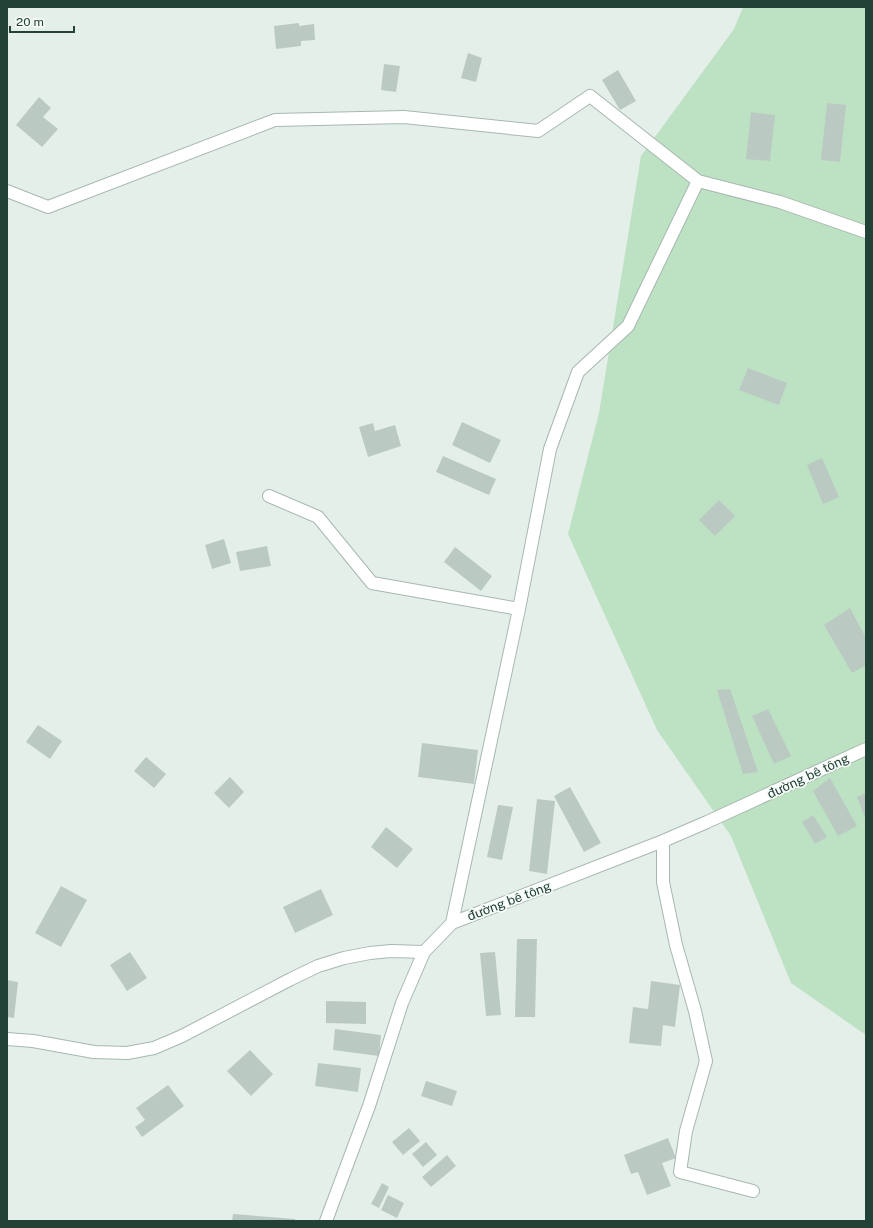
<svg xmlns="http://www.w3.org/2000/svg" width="873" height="1228" font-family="'Public Sans',sans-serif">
<rect width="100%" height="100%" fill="#e5efe9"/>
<path fill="#bde1c3" d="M743,7h123v1028l-75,-52 -60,-147 -74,-106 -89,-196 31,-121 42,-257 93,-127z"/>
<path fill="#bacac2" d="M299,23v3l15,-2 1,16 -14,1v5l-25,3 -2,-23z
M468,53l14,5 -6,24 -15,-4z
M384,64l16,2 -4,26 -15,-2z
M618,70l18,31 -16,9 -18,-30z
M39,97l12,11 -8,9 15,12 -16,18 -26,-22z
M827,103l19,2 -6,57 -19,-2z
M751,112l24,3 -5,46 -24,-2z
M748,368l39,15 -8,22 -40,-15z
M462,422l39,18 -11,23 -38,-18z
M373,423l2,8 20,-6 6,21 -33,11 -9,-30z
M443,456l53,23 -7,16 -53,-23z
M822,458l17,39 -16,7 -16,-39z
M719,500l16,16 -20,20 -16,-16z
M224,539l7,24 -19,6 -7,-24z
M267,546l4,20 -31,5 -4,-19z
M455,547l37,29 -11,15 -37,-29z
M850,608l16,30v27l-14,8 -28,-48z
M730,689l28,83 -15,2 -26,-84z
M768,709l23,47 -17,8 -22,-48z
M38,725l24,16 -12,18 -24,-17z
M422,743l56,7 -4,34 -56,-7z
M146,757l20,17 -12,14 -20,-17z
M230,777l14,15 -15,16 -15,-15z
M830,778l27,48 -19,10 -25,-45z
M570,787l31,56 -17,9 -30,-56z
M866,793v25h-1l-8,-21z
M537,799l18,2 -8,73 -18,-3z
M498,805l15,2 -11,53 -15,-3z
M813,815l14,22 -12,7 -13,-22z
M386,827l27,22 -16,19 -26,-21z
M61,886l26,14 -26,47 -26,-14z
M321,889l12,26 -38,18 -12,-26z
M517,939h20l-2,78h-20z
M130,952l17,26 -20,13 -17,-26z
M495,952l6,63 -15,1 -6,-63z
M7,980l11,2 -4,36 -7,-1z
M651,981l29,4 -5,42 -12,-2 -2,21 -32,-3 4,-36 15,2z
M326,1001l40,1v22l-40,-1z
M335,1029l46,6 -2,21 -46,-6z
M250,1050l23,24 -22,22 -24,-25z
M318,1063l43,5 -3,24 -43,-6z
M426,1081l31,10 -5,15 -31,-10z
M168,1085l16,21 -42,31 -7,-10 10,-7 -9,-12z
M409,1128l11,13 -17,14 -11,-13z
M668,1138l8,20 -14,5 9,23 -24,9 -9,-23 -7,2 -7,-19z
M426,1142l11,13 -14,12 -11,-13z
M447,1155l9,11 -25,21 -9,-10z
M382,1183l7,4 -10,21 -8,-4z
M388,1195l16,8 -7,15 -16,-8z
M233,1214l62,5v2h-63z"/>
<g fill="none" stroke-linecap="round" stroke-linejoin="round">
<g stroke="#a7b8b0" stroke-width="14">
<path id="minor" d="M698,181l82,21 86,30
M7,191l41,16 227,-87 129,-3 134,14 52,-35 108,85 -70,145 -50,46 -28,77 -31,160 -67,314
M269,496l49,21 54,66 147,26
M663,841v41l13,63 19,66 11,50 -20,70 -6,41 73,19
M7,1039l26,2 61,11 33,1 27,-5 28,-12 109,-57 27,-13 26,-8 26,-5 21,-2 33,1
M326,1221l43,-115 33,-103 22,-51 28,-29 211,-82 44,-19 159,-73"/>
</g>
<use href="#minor" stroke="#fff" stroke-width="12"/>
</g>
<g text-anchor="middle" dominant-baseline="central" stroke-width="3.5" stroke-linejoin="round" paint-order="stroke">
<g font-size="13" fill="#224237" stroke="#f6fbf8">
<text transform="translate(808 776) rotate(-25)">đường bê tông</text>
<text transform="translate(509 901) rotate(-21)">đường bê tông</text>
</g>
</g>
<rect width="873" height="1228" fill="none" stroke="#224237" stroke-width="16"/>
<path d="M10 26v6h64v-6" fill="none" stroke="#224237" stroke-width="2"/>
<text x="16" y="26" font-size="12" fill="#224237" stroke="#f6fbf8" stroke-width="3" paint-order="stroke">20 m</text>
</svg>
